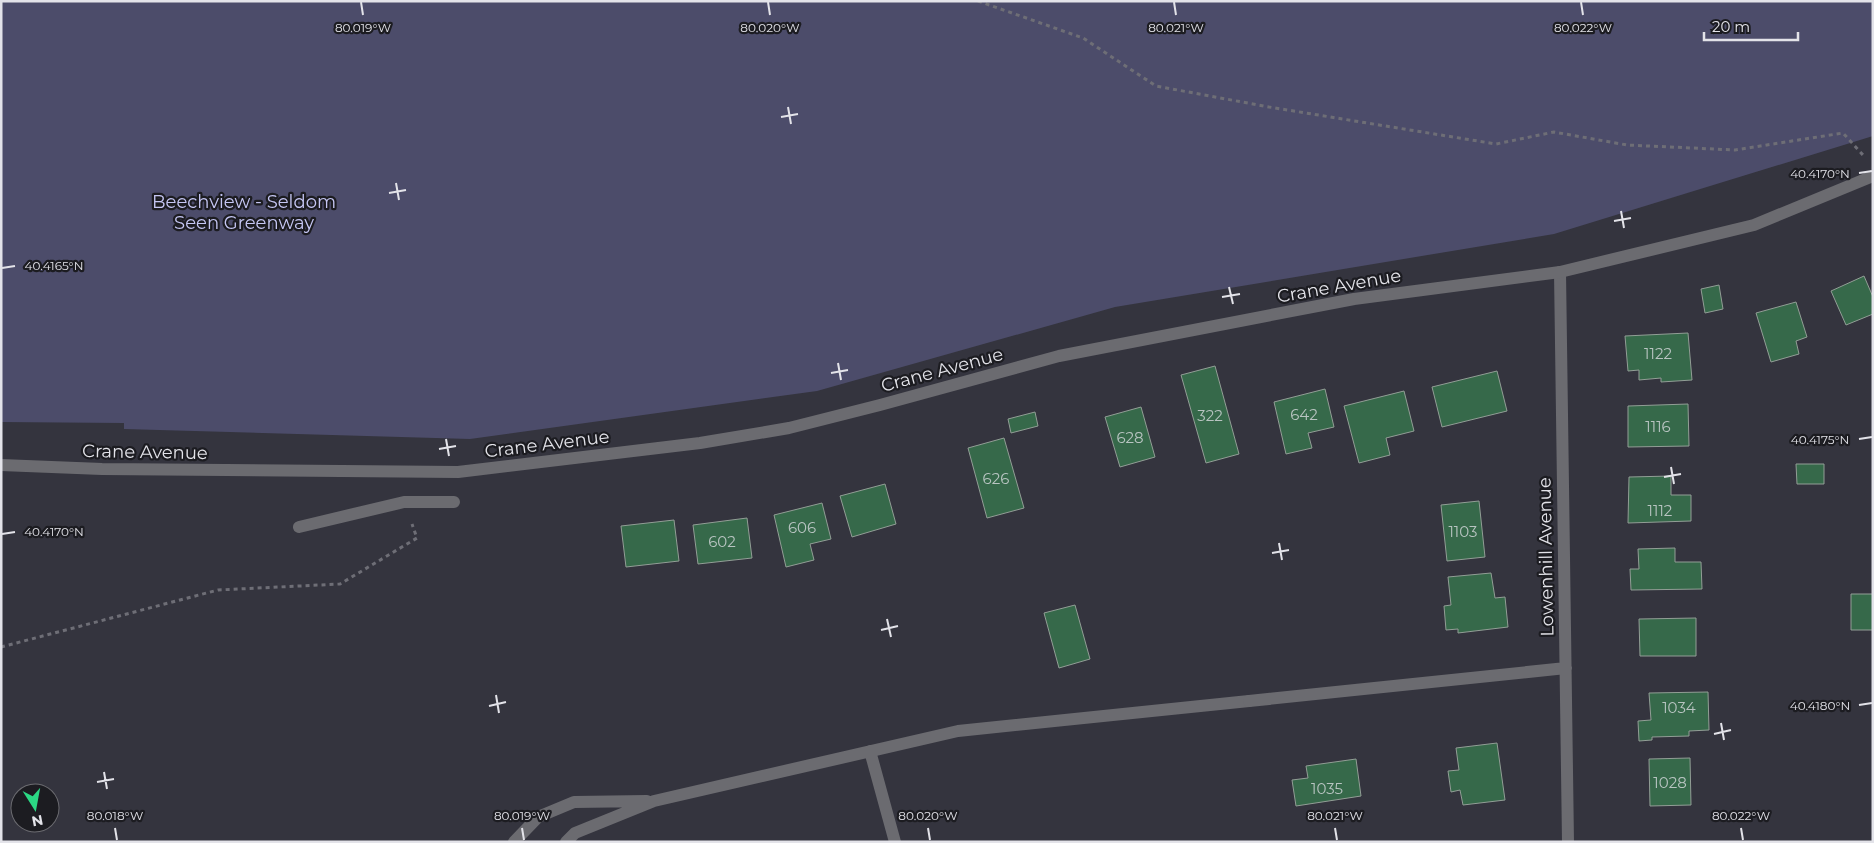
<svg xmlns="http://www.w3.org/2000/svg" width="1874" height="843" font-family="Montserrat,sans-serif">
<rect width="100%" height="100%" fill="#34343e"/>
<path fill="#4c4c6a" d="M1,1h1872v135l-319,98 -439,73 -298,84 -347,48 -346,-10v-6l-123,-1z"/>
<path fill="#36694a" stroke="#929e96" d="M1864,276l9,21v17l-27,11 -15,-34z
M1719,285l4,24 -18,4 -4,-24z
M1796,302l11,35 -11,4 3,13 -28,8 -15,-49z
M1688,333l4,47 -31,2v-4l-22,2v-10l-11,1 -3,-35z
M1215,366l24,88 -33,9 -25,-88z
M1497,371l10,40 -65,16 -10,-40z
M1325,389l9,38 -26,6 4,15 -26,6 -12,-52z
M1404,391l10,40 -28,7 4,17 -31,8 -15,-57z
M1688,404l1,42 -61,1v-41z
M1141,407l14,50 -35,10 -15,-50z
M1035,412l3,14 -27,7 -3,-14z
M1004,438l20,70 -37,10 -19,-70z
M1796,464h28v20h-27z
M1671,476v19h20v26l-63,2 1,-46z
M885,484l11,40 -44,13 -12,-41z
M1479,501l6,56 -38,4 -6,-56z
M822,503l9,36 -21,5 4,16 -28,7 -12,-52z
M747,518l5,40 -54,6 -5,-39z
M674,520l5,41 -53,6 -5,-41z
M1675,548v14h26l1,27 -71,1 -1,-21h9l-1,-20z
M1491,573l4,25 10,-1 3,30 -50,6v-4l-12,1 -2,-24 7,-1 -3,-28z
M1851,594h22v36h-22z
M1075,605l15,54 -31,9 -15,-55z
M1696,618v38h-56l-1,-37z
M1708,692l1,38 -20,1v5l-37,1v3l-13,1 -1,-20 13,-1 -2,-27z
M1497,743l8,57 -42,5 -3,-15 -9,2 -3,-21 11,-1 -3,-22z
M1690,758l1,47 -41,1 -1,-47z
M1356,759l5,37 -65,10 -4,-26 16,-2 -2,-12z"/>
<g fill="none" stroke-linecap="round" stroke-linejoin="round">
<path stroke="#6e6e76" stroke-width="3" stroke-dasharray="4 4" stroke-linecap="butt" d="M978,1l105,37 73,48 113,21 227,37 58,-12 73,13 108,5 108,-17 20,22
M1,647l217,-57 122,-6 77,-46 -5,-14"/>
<path stroke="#6b6b70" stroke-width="12" d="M299,527l105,-25h50
M870,751l25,91
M514,842l24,-25 36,-15 73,-1
M566,842l9,-9 79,-32 304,-70 291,-30"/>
<path stroke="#6b6b70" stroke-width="12" d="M1560,272l8,570
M1249,701l317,-33"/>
<path stroke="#6b6b70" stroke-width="12" d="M1,465l101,4 356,3 242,-29 89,-15 91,-23 179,-49 295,-57 206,-27 194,-47 119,-49"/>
</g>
<path fill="none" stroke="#e3e3e9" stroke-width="2" d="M361,2l2,13M768,2l2,13M1174,2l2,13M1581,2l2,13M788,107l3,17M781,117l17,-3M1859,173l13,-2M396,183l3,17M389,193l17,-3M1621,211l3,17M1614,221l17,-3M2,268l13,-2M1229,287l4,17M1222,297l18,-3M838,363l3,17M831,373l17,-3M446,439l3,17M1859,439l13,-2M439,449l17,-3M1671,467l3,17M1664,477l17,-3M2,534l13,-2M1279,543l3,17M1272,553l17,-3M887,619l4,18M881,630l17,-4M496,695l3,18M1859,705l13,-2M489,706l17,-4M1721,723l3,17M1714,734l17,-4M104,772l3,17M97,782l17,-3M115,828l2,12M522,828l2,12M928,828l2,12M1335,828l2,12M1741,828l2,12"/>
<g text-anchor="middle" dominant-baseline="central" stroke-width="4.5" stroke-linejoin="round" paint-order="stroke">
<g font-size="15" fill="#b8c4c1">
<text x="1658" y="353">1122</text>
<text x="1304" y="414">642</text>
<text x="1210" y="415">322</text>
<text x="1658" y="426">1116</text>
<text x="1130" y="437">628</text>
<text x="996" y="478">626</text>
<text x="1660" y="510">1112</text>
<text x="802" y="527">606</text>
<text x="1463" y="531">1103</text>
<text x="722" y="541">602</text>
<text x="1679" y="707">1034</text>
<text x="1670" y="782">1028</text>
<text x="1327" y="788">1035</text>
</g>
<g font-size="18" fill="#c6c7f4" stroke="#1c1c21">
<text x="244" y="202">Beechview - Seldom<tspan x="244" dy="21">Seen Greenway</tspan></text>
</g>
<g font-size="18" fill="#e3e3e9" stroke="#1c1c21">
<text transform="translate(1339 286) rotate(-10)">Crane Avenue</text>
<text transform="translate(942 370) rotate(-15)">Crane Avenue</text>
<text transform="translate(547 444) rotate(-7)">Crane Avenue</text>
<text transform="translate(145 452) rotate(1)">Crane Avenue</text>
<text transform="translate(1546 557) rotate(-91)">Lowenhill Avenue</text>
</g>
</g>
<g font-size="12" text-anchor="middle" fill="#e3e3e9" stroke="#1c1c21" stroke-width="4.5" stroke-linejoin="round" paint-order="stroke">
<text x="363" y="32">80.019°W</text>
<text x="770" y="32">80.020°W</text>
<text x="1176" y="32">80.021°W</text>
<text x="1583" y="32">80.022°W</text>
<text x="1820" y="178">40.4170°N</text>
<text x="54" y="270">40.4165°N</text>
<text x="1820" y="444">40.4175°N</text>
<text x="54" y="536">40.4170°N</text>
<text x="1820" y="710">40.4180°N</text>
<text x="115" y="820">80.018°W</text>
<text x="522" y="820">80.019°W</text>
<text x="928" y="820">80.020°W</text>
<text x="1335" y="820">80.021°W</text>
<text x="1741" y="820">80.022°W</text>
</g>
<rect width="1874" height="843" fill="none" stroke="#e3e3e9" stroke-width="5"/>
<g transform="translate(35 808) rotate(169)"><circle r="24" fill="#1c1c21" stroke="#6c6c71"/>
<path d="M0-4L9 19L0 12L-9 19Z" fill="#2bd884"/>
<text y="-8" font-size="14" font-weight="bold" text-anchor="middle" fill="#e3e3e9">N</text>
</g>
<path d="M1704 32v8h94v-8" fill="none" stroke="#e3e3e9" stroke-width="2.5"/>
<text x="1712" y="32" font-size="15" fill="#e3e3e9" stroke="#1c1c21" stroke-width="4" paint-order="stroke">20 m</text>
</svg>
